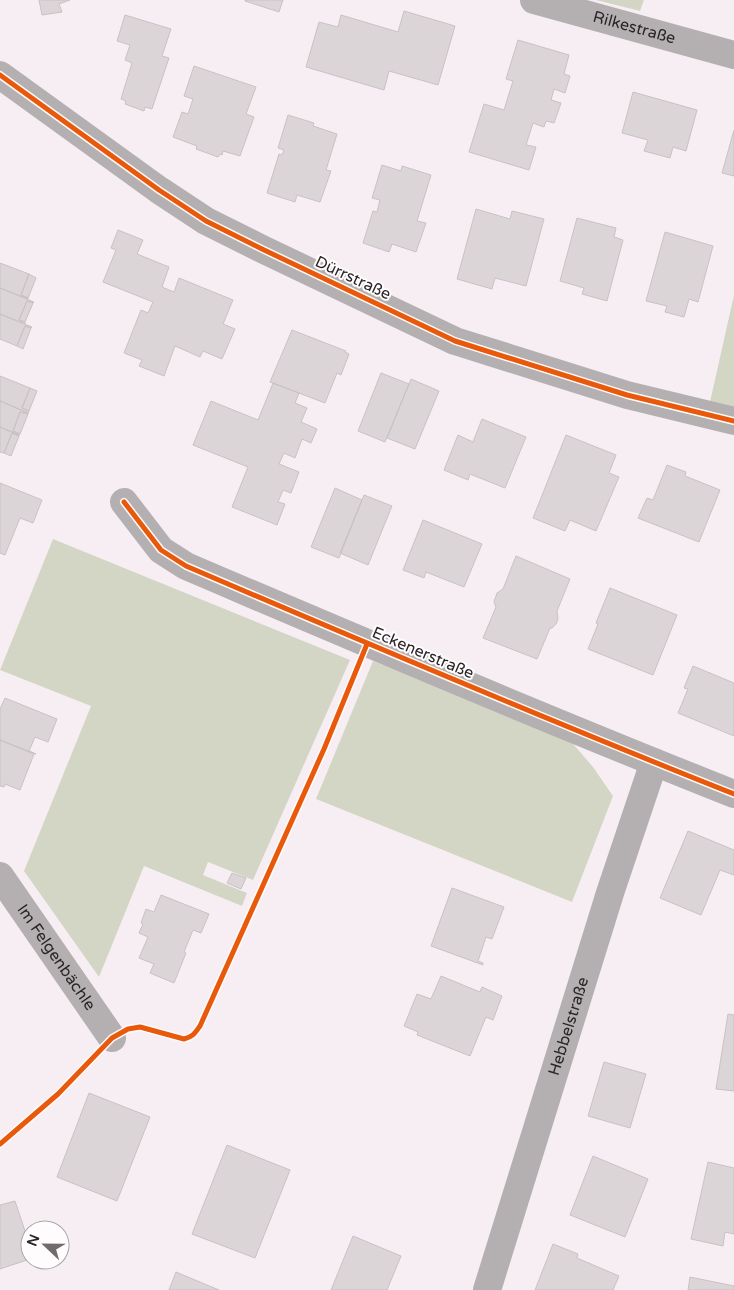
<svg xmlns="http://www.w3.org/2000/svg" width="734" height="1290" font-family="'Varela Round',sans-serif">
<rect width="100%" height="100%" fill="#f7eef3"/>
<path fill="#d4d6c5" d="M596,0h48l-4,11z
M734,295v112l-24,-5z
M53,539l297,121 -97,220 -45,-18 -5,13 44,18 -5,13 -98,-40 -45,111 -75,-106 67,-165 -91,-36z
M373,661l195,77 25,29 20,29 -41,106 -256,-103z"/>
<path fill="#dcd5d8" stroke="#c8c1c5" d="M39,0h31l-11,4 3,8 -20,3z
M245,0h38l-4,12 -34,-11z
M404,11l51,15 -17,59 -49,-14 -5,19 -78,-23 13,-45 19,5 3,-12 57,17z
M125,15l46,14 -9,27 7,2 -17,51 -7,-2 -1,4 -19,-7 1,-3 -5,-2 11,-36 -7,-3 5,-15 -13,-4z
M518,40l51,15 -5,19 6,2 -5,17 -11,-4 -3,11 10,3 -7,20 -8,-2 -2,6 -11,-4 -7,22 10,2 -7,23 -60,-18 15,-48 20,6 9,-29 -7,-2z
M194,66l62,21 -10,27 8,3 -14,39 -17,-5 -1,4 -2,-1 -2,3 -22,-8 1,-3 -24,-9 9,-25 6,2 5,-15 -9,-3z
M633,92l64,18 -11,41 -13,-4 -3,11 -26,-7 4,-11 -26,-7z
M288,115l26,8 -1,3 24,8 -11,36 5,1 -11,31 -23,-7 -2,7 -28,-9 12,-39 3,1 2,-5 -6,-2z
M734,130v46l-12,-3z
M382,165l19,6 1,-5 29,9 -14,46 9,2 -10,29 -24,-8 -3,8 -26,-9 10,-32 4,1 3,-12 -8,-2z
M476,209l34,10 2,-8 32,8 -18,67 -31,-8 -3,11 -35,-10z
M577,218l39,10 -2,9 9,3 -16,61 -25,-7 2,-6 -24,-7z
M118,230l25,10 -6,14 32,13 -7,20 12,5 5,-14 54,22 -10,24 12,5 -13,30 -19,-8 -3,6 -25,-11 -11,30 -25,-10 3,-6 -18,-7 17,-43 7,3 5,-11 -50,-20 13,-32 -5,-2z
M665,232l48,14 -15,56 -9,-3 -5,18 -19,-5 2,-6 -21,-5z
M0,263l29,11 -8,21 7,3v1l-28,-11z
M29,274l7,4 -8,20 -7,-3z
M0,288l34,14 -1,1 -6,-2 -8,19 6,2v2l-25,-10z
M27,301l6,2 -8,19 -6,-2z
M0,314l32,13 -1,1 -6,-2 -8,20 -17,-7z
M25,326l6,2 -8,21 -6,-3z
M292,330l54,21 -1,1 4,2 -8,21 -4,-2 -12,30 -55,-21z
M381,373l28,11 -24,58 -27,-11z
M0,376l30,12 -8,20 7,3 -1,2 -28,-12z
M411,379l28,12 -24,58 -28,-11z
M273,383l26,10 -4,10 12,5 -6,14 16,7 -6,14 -9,-4 -7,19 -11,-5 -5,11 20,8 -8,21 -8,-3 -5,12 7,2 -8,21 -45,-18 16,-40 -55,-22 18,-44 47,19z
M30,388l7,3 -8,20 -7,-3z
M0,401l28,12v1l-8,-2 -7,19 7,3 -1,1 -19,-8z
M20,412l8,2 -8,20 -7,-3z
M482,419l44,18 -21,51 -35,-14 -2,6 -24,-10 14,-35 15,7z
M0,427l19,8v1l-7,-3 -8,20 -4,-1z
M12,433l7,3 -8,20 -7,-3z
M566,435l50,20 -7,18 10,4 -23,54 -26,-11 -5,11 -32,-13z
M667,465l19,7 -1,4 35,14 -21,52 -61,-24 9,-20 6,2z
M0,483l42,17 -9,23 -13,-5 -15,37 -5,-2z
M335,488l27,12 -23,58 -28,-11z
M364,495l28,11 -24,59 -28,-12z
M423,520l59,24 -18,43 -38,-15 -2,6 -21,-8z
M516,556l54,23 -13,32 1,8 -2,5 -4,4h-2l-13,31 -54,-21 13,-31 -2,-5 3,-9 6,-4z
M610,588l67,27 -24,60 -65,-26 10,-25 -2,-1z
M693,666l41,17v53l-56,-23 10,-24 -4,-1z
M5,698l52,21 -9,23 -13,-5 -6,14 7,3 -36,-14v-31z
M0,740l34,14 -14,36 -15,-6 -1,3 -4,-1z
M688,831l46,19v25l-14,-5 -19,45 -41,-17z
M232,873l14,5 -5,11 -14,-6z
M452,888l52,19 -12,32 -6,-2 -8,24 5,2v2l-52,-19z
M161,895l48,19 -8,19 -8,-3 -9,22 2,1 -12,30 -24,-10 4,-9 -15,-6 9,-21 -9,-4 4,-9 -2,-1 5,-14 8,3z
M441,976l39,16 2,-5 20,9 -9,24 -7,-3 -16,39 -53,-21 1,-3 -14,-6 13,-32 14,5z
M728,1014l6,1v76l-18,-2z
M604,1062l42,12 -16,54 -42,-12z
M89,1093l61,24 -33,84 -60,-24z
M227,1145l63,25 -35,88 -63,-24z
M593,1156l55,23 -23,58 -55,-22z
M708,1162l26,6v66l-9,-2 -2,14 -32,-7z
M15,1201l15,45v13l-30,10v-64z
M353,1236l48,20 -14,34h-56z
M553,1244l25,10 -1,4 42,18 -6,14h-78z
M176,1272l43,18h-50z
M690,1277l44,9v4h-46z"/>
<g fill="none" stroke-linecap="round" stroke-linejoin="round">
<g stroke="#b4b0b2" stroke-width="28">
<path id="s1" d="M534,0l200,55"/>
<path d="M0,75l159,115 47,31 56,28 193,92 172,54 107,26"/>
<path d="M124,502l37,48 25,16c182,78 364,155 548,228"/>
<path id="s2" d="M0,876l112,162"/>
<path id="s3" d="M487,1290l123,-397 44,-131"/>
</g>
<g stroke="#fffcfd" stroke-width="8">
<path id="cycleway" d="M0,75l159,115 47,31 56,28 193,92 172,54 107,26
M124,502l37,48 25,16c182,78 364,155 548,228
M0,1144l58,-50 54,-56 16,-9 12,-2 44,12c9,-2 11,-6 16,-13l124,-277 43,-105"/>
</g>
<use href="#cycleway" stroke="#e8590c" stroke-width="5"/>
</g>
<g text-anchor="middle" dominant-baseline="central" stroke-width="4" stroke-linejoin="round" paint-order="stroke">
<g font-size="16" fill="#2a2427" stroke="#fffcfd">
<text stroke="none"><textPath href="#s1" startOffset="104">Rilkestraße</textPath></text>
<text transform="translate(353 278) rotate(25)">Dürrstraße</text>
<text transform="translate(423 653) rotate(23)">Eckenerstraße</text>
<text stroke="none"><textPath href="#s2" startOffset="99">Im Felgenbächle</textPath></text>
<text stroke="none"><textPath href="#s3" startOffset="276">Hebbelstraße</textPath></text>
</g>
</g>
<g transform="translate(45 1245) rotate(292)"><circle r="24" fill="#fffcfd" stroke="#aaa6a7"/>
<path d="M0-4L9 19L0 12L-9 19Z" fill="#726b6e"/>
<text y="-8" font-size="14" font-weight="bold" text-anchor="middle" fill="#2a2427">N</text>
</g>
</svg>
